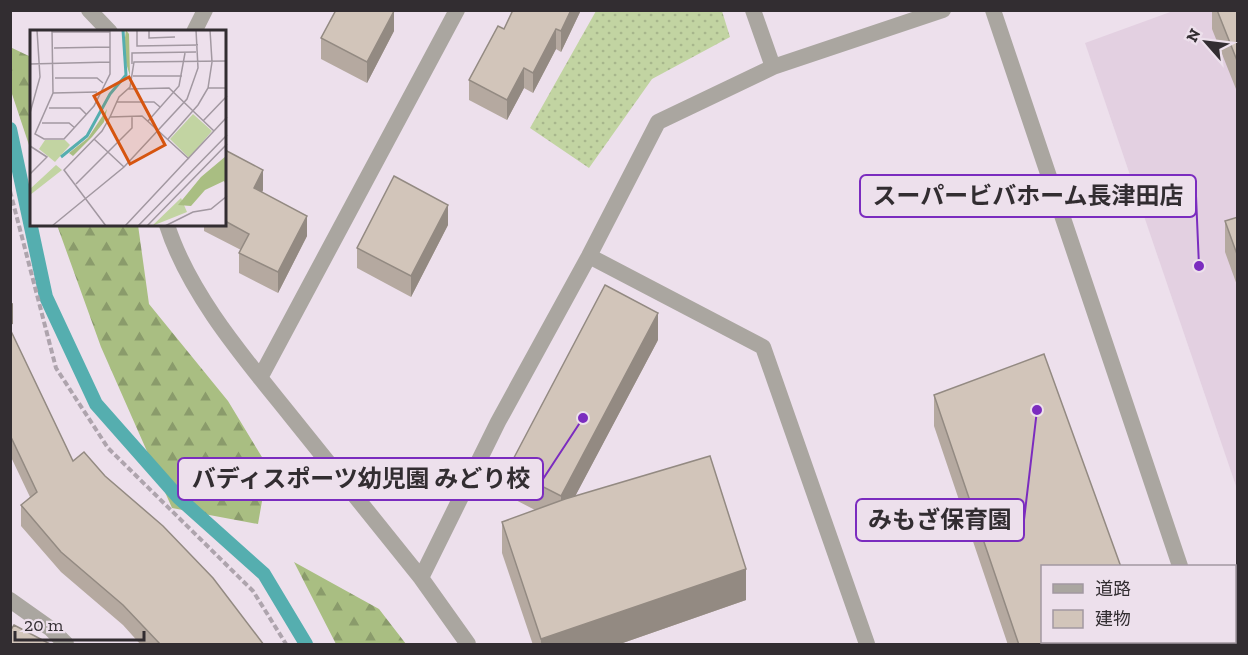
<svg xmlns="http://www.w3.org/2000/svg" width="1248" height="655" font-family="'Zilla Slab','Noto Sans JP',serif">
<defs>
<pattern id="grass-dots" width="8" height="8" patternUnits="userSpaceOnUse" patternTransform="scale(1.5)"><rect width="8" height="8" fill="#c2d4a2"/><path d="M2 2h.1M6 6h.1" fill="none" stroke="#a7b68c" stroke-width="1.8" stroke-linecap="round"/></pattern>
<pattern id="forest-firs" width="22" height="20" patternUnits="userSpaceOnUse" patternTransform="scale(1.5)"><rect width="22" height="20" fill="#a9be82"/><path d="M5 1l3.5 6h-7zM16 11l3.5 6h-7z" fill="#8a9b6b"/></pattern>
</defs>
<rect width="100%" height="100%" fill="#ede0ec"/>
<path fill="#e3d0e1" d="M1173,11h64v478l-152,-446z"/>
<path fill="url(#grass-dots)" d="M596,11h126l8,26 -78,42 -63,89 -59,-40z"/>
<path fill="url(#forest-firs)" d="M10,47l21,10v94l-20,-60z
M57,225h81l11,79 79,97 40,66 -10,57 -86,-16 -71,-161z
M294,562l85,47 27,35h-70z"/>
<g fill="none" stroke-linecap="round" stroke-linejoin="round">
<path stroke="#55aeaf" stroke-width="14" d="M10,129l36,168 50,107 83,94 85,76 42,70"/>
<path stroke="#aea4ad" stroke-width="4" stroke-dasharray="6 3" stroke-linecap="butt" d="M10,191l46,177 52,80 145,143 33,53"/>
<path stroke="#aaa6a0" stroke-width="16" d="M89,10l21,22
M753,10l20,57
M194,32l11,-22
M167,225c22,69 78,134 123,190 44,54 87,109 131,163
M589,256l174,91 104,297
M260,378l197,-368
M10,600l41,29 15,15
M468,644l-47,-66 77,-156 91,-166 69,-134 115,-55 170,-57"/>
<path stroke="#aaa6a0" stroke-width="16" d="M993,10l187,556
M1205,642l1,2"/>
</g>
<path fill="#b5a9a0" d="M513,10h68l-20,42 -5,-3 -23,44 -9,-5 -17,32 -38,-20v-20l35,-51z
M1212,10h26v84l-26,-65z
M394,31l-27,52 -46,-24v-21z
M225,150l38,40 -1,2 45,44 -29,57 -39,-20v-20l2,-3 -37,-19v-6h21z
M1238,217v71l-13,-36v-31z
M448,225l-37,72 -54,-29v-20z
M10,329l63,132 32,15 159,169h-123l-18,-20 -62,-53 -40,-46v-21l9,-8 -20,-42z
M658,340l-83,156 171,104 -129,45h-84l-31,-92v-31l33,-12 -27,-14v-27z
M934,395l216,250h-142l-74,-219z"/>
<path fill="#938a82" d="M571,10h10l-20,42v-21z
M394,11v20l-27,52v-21z
M556,29v20l-23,44v-20z
M524,68v20l-17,32v-20z
M263,170v20l-9,18v-20z
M448,205v20l-37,72v-21z
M307,216v20l-29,57v-21z
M13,303v21l-3,1v-21z
M658,313v27l-97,183v-27z
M746,569v31l-129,45h-76v-6z"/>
<path fill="#d2c5ba" stroke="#938a82" stroke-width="1.5" d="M336,10l58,1 -27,51 -46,-24z
M513,10h58l-10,21 -5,-2 -23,44 -9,-5 -17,32 -38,-20 29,-54 6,3z
M1217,10h21v53z
M225,150l38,20 -9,18 53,28 -29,56 -39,-19 10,-19 -24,-13z
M394,176l54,29 -37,71 -54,-28z
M1238,217v40l-13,-36z
M605,285l53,28 -97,183 -53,-27z
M10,329l63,132 11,-9 21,24 58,50 50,52 51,67h-103l-38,-40 -62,-53 -40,-47 16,-13 -27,-57z
M1044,354l77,213h-79v75h107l1,3h-131l-85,-250z
M710,456l36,113 -205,70 -39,-117 63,-23z
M14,625l36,19v1h-40v-14z"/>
<g transform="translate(30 30)">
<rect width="196" height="196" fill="#ede0ec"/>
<path d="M26,135l6,5 -32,25v-6zM151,168l6,14 -35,14z" fill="#c2d4a2"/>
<path d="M96,0l3,4 1,42 -7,-23zM77,79l-3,13 -12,15 -19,19 -4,-3 19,-15zM196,126v29l-2,-4 -19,9 -14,16 -13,-1 23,-28z" fill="#a9be82"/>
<path d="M163,84l19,17 -23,27 -19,-19z" fill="#c2d4a2"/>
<path d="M15,110h20l5,5 -15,17 -16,-13z" fill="#c2d4a2"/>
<path fill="none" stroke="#55aeaf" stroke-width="3" d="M31,127l26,-21 23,-42 16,-19 -3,-45"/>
<path fill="none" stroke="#a298a1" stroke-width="1.5" d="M22,0l1,63 -18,41 9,5h20l30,-33 16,-32v-44M107,0v16l61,-1M119,0v8l26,-1M22,2h58M24,18l56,-1M0,34l80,-2M102,34v-11l64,-1M103,46h49M25,48h42l6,5M178,58h19M98,59l41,-1 45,43M23,63l44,-1M86,72h38l6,5M19,78h31l6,6M0,83l10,-36 -3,-47M80,87l9,-20 11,-10 4,-25 93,-1M118,91l31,-35 6,-33M173,91l24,-25M12,93h27l6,5M64,109l30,28M138,109l30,-34 10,-17 4,-26 -2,-32M0,116l17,11 -17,17M46,154l56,-56v-12M22,196l72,-59 63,-68 11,-31 -2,-38M76,196l-42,-56 38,-39 8,-14 32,-1 47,43M95,196l102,-109M108,196l89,-91M117,196l80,-82M135,196l28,-14 18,-3 16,-13"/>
<path fill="#d65510" fill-opacity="0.15" stroke="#d65510" stroke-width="3" d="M99,47l36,68 -35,19 -36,-68z"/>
<rect width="196" height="196" fill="none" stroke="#322d31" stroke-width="3"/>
</g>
<path fill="none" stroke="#7b2cbf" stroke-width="2" d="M1199 266L1196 196M583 418L543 479M1037 410L1024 520"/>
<g fill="#7b2cbf" stroke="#ede0ec" stroke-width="2">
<circle cx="1199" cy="266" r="6"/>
<circle cx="583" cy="418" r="6"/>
<circle cx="1037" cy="410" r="6"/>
</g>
<g fill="#ede0ec" stroke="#7b2cbf" stroke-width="2">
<rect x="860" y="175" width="336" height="42" rx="6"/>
<rect x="178" y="458" width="365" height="42" rx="6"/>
<rect x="856" y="499" width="168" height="42" rx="6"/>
</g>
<g font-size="24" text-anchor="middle" font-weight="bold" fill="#322d31">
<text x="1028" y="204">スーパービバホーム長津田店</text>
<text x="361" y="487">バディスポーツ幼児園 みどり校</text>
<text x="940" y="528">みもざ保育園</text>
</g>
<rect width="1248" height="655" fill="none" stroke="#322d31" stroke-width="24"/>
<rect x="1041" y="565" width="195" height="78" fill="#ede0ec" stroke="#a298a1" stroke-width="1.5"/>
<rect x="1053" y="584" width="30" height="9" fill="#aaa6a0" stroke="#a298a1" stroke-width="1.5"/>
<text x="1095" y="595" font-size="18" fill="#322d31">道路</text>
<rect x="1053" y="610" width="30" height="18" fill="#d2c5ba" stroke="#a298a1" stroke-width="1.5"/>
<text x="1095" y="625" font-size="18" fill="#322d31">建物</text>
<g transform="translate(1206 42) rotate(298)" stroke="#ede0ec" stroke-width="4.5" paint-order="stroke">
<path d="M0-4.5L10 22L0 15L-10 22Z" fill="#322d31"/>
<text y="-9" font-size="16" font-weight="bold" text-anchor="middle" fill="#322d31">N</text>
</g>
<path d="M15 631v9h129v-9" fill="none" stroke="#322d31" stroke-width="3"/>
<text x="24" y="631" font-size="18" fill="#322d31" stroke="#ede0ec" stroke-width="4.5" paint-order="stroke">20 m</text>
</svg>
